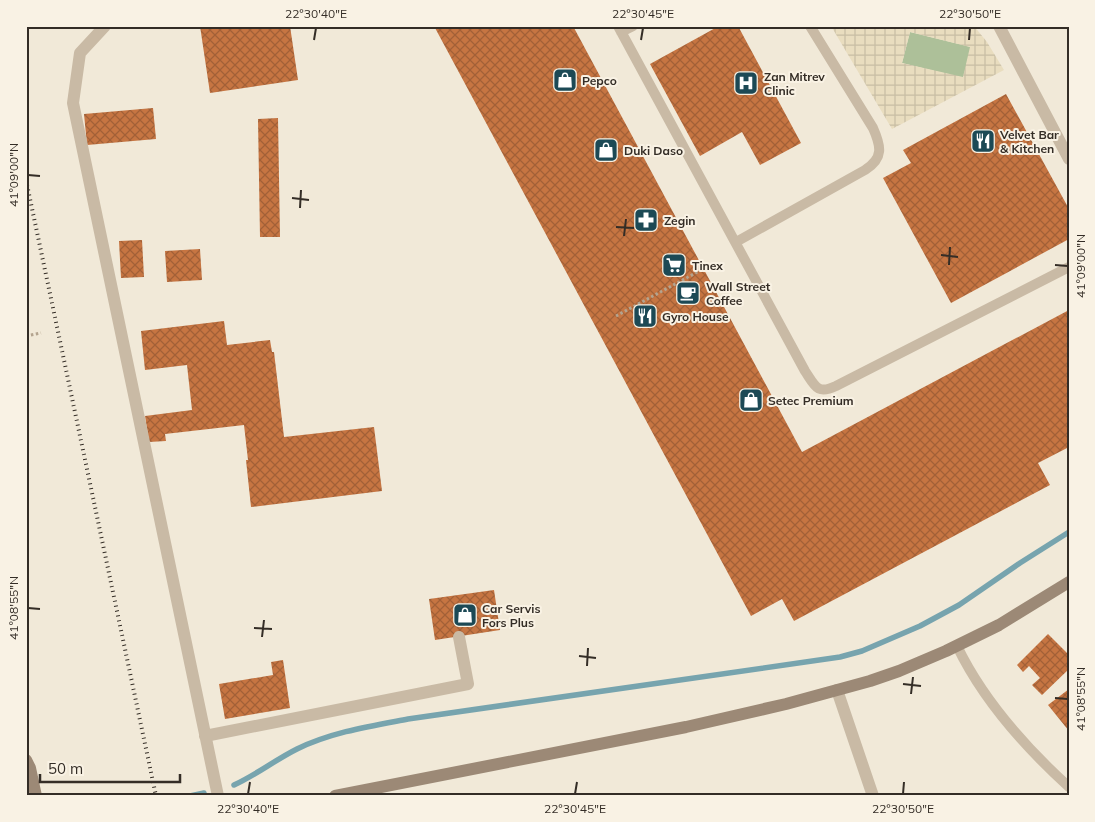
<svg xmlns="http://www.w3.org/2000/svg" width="1095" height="822" font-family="Mulish,sans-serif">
<defs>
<pattern id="plaza-grid" width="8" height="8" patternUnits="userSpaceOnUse" patternTransform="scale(1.25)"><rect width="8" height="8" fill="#e9ddbf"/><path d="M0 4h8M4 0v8" fill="none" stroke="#c8bea4"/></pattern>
<pattern id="building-cross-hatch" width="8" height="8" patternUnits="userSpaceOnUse" patternTransform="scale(1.25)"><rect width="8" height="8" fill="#c67542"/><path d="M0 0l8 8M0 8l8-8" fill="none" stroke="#a26037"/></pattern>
</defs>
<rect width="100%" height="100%" fill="#f1e9d8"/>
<path fill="#adc099" d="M910,32l61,15 -8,31 -61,-15z"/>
<path fill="url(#plaza-grid)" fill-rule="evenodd" d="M831,26h143l13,16 17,28 -112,59zM910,32l60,15 -7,30 -61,-14z"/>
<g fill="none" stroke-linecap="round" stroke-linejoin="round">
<path stroke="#77a4ae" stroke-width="5.5" d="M234,785c22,-10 41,-25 63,-36 35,-17 74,-23 111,-30l432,-62 22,-6 58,-25 39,-21 61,-42 49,-31
M190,796l14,-3"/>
</g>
<path fill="url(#building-cross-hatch)" d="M200,26h90l8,54 -88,13z
M434,26h139l229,426 267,-142v137l-31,16 12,22 -256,136 -12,-22 -31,17z
M719,26h19l63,117 -41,22 -18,-33 -42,24 -50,-92z
M1006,94l63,115v30l-118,64 -68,-125 28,-15 -8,-13z
M153,108l3,31 -69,6 -3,-31z
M278,118l2,119h-20l-2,-118z
M142,240l2,37 -23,1 -2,-37z
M200,249l2,31 -35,2 -2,-31z
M224,321l3,24 43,-5 2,12h2l10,85 90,-10 8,64 -131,16 -5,-47h2l-4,-35 -79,9 1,7 -17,1 -4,-26 47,-6 -5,-45 -42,5 -4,-39z
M494,590l6,40 -65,10 -6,-41z
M1048,634l21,21v14l-27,26 -10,-10 8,-7 -11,-12 -6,6 -6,-7z
M283,660l7,48 -65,11 -6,-35 54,-9 -2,-13z
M1069,689v42l-21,-26z"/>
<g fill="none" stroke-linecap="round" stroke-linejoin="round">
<path stroke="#b4a48f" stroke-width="3" stroke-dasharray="2.5 2.5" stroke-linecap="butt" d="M616,316l87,-47
M26,336l15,-3"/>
<path stroke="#c9baa5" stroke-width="10" d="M618,26l187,345c10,15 12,24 31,15l233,-119
M621,32l12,-6
M736,242l129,-72c19,-12 16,-24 8,-42l-63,-102
M957,646c26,54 68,101 112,141"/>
<path stroke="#c9baa5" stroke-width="12" d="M105,26l-25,27 -7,50 145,693
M999,26l70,133
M837,690l36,106
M205,736l263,-52 -9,-47"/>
<path stroke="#9c8976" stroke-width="12" d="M26,760l4,8 6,28
M335,796l351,-69 100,-23 84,-23 29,-10 47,-20 53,-26 70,-43"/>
<path stroke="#342d26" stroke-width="4" stroke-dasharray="1 4" stroke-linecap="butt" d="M26,180l130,616"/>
</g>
<path fill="none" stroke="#342d26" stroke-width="2" d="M314,40l2,-12M641,40l2,-12M969,40l1,-12M28,175l12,1M292,198l17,2M300,208l1,-18M616,227l18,1M624,236l2,-17M941,255l17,2M949,265l1,-18M1055,265l13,1M28,608l12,1M254,628l18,1M262,637l2,-17M579,656l17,2M587,666l1,-18M903,684l18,2M911,694l2,-17M1055,698l13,1M248,794l2,-12M575,794l2,-12M903,794l1,-12"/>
<defs>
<g id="shop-square" transform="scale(1.25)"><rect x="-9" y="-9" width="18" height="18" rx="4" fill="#1c4955" stroke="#f9f2e4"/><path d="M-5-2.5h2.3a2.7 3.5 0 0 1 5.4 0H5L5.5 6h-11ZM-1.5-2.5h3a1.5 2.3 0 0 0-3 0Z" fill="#fff"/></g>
<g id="hospital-square" transform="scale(1.25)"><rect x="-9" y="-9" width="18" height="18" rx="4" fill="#1c4955" stroke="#f9f2e4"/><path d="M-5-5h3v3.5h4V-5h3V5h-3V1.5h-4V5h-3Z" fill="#fff"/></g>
<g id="restaurant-square" transform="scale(1.25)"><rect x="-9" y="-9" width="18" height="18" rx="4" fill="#1c4955" stroke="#f9f2e4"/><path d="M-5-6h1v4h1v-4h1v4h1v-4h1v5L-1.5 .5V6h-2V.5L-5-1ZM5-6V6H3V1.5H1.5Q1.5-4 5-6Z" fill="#fff"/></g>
<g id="pharmacy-square" transform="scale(1.25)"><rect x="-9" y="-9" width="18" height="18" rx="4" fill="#1c4955" stroke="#f9f2e4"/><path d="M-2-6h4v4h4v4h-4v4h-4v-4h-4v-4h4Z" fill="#fff"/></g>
<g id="supermarket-square" transform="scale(1.25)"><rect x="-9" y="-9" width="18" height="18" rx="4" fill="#1c4955" stroke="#f9f2e4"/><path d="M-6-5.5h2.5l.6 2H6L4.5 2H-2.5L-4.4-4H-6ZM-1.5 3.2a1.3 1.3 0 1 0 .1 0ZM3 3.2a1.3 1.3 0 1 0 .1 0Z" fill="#fff"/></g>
<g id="cafe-square" transform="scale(1.25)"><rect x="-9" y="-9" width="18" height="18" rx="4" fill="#1c4955" stroke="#f9f2e4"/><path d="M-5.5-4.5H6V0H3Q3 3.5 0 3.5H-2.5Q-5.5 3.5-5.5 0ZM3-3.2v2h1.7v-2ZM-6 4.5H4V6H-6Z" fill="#fff"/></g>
</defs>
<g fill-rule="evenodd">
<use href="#shop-square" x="565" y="80"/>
<use href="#hospital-square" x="746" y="83"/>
<use href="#restaurant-square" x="983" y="141"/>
<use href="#shop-square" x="606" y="150"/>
<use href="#pharmacy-square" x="646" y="220"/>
<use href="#supermarket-square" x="674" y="265"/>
<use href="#cafe-square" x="688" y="293"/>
<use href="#restaurant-square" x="645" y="316"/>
<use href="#shop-square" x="751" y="400"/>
<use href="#shop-square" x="465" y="615"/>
</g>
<g text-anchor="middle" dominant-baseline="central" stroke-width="4" stroke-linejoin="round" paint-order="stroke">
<g font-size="12" font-weight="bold" fill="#342d26" stroke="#f9f2e4" text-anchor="start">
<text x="764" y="76">Zan Mitrev<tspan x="764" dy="14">Clinic</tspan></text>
<text x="582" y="80">Pepco</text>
<text x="1000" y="134">Velvet Bar<tspan x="1000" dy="14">&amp; Kitchen</tspan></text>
<text x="624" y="150">Duki Daso</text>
<text x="664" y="220">Zegin</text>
<text x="692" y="265">Tinex</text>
<text x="706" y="286">Wall Street<tspan x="706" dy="14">Coffee</tspan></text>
<text x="662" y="316">Gyro House</text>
<text x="768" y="400">Setec Premium</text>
<text x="482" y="608">Car Servis<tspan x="482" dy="14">Fors Plus</tspan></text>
</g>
</g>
<rect width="1095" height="822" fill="none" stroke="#f9f2e4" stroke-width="55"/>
<path d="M40 774v8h140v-8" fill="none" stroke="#342d26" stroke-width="2.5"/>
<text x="48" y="774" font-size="15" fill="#342d26" stroke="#f9f2e4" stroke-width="4" paint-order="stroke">50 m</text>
<rect x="28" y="28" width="1040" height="766" fill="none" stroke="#342d26" stroke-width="2"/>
<g font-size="12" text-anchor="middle" fill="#342d26">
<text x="316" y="18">22°30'40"E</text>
<text x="643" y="18">22°30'45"E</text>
<text x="970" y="18">22°30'50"E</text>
<text transform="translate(14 175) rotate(-90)" y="4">41°09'00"N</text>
<text transform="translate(1081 266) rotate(-90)" y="4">41°09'00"N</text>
<text transform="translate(14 608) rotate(-90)" y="4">41°08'55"N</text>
<text transform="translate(1081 699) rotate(-90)" y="4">41°08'55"N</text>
<text x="248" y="813">22°30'40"E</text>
<text x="575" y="813">22°30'45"E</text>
<text x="903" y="813">22°30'50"E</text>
</g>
</svg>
